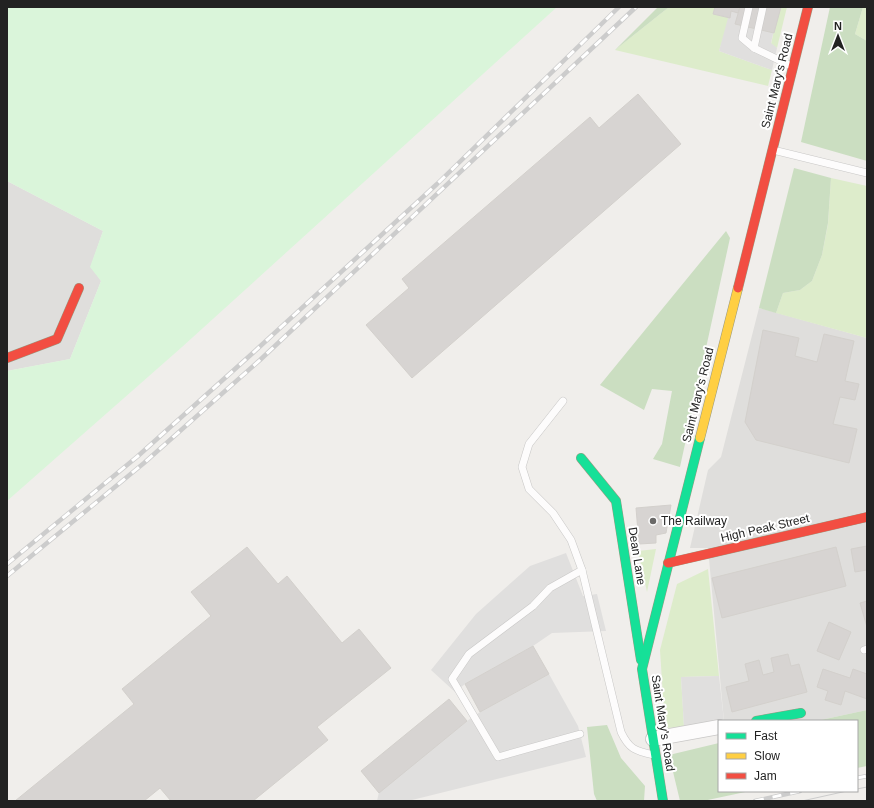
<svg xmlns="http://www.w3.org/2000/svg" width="874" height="808" viewBox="0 0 874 808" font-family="Arial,sans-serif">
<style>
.residential{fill:#dfdedc}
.grass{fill:#ddeccb}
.forest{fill:#cbdec1}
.park{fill:#daf5da}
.parking{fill:#e0dfde}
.building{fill:#d7d4d2;stroke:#d3d0cc}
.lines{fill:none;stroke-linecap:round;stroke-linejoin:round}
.lane-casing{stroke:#c9c8c7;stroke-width:8}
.street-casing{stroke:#c9c8c7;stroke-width:16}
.fast-casing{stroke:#999a82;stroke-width:10}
.slow-casing{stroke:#999a82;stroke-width:10}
.jam-casing{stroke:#999a82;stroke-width:10}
.lane{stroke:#fdfcfc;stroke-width:7}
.street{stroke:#fdfcfc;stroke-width:14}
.fast{stroke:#16e098;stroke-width:9}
.slow{stroke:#ffcf43;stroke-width:9}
.jam{stroke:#f24e42;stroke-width:9}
.tram{stroke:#ccc;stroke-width:1}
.rail-casing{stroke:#ccc;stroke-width:4.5}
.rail{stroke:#fff;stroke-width:3;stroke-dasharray:9;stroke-linecap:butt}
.poi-dot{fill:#6a6968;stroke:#fff;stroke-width:1.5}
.labels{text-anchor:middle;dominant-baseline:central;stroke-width:4;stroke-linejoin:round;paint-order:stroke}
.street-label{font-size:12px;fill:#222;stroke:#fff}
.poi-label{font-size:12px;fill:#222;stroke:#fff;text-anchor:start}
</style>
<rect width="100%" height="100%" fill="#f0eeeb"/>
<g class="residential">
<path d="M7,181L103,231L91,266L101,281L70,359L7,371Z"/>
<path d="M759,308L867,338V710L816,721H724L708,548H690L708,470L721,457Z"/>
</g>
<g class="grass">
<path d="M669,7H715L713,14L730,18L719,51L772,70L768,86L615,50Z"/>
<path d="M779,7H787L777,48L771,44Z"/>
<path d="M863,7H867V41L855,34Z"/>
<path d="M831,178L867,186V338L776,313L783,293L800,290L812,281L822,255L828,224Z"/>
<path d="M656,549L647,592L638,551Z"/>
<path d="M708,569L719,676L681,677L684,727L665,728L660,650L677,584Z"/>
</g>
<g class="forest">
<path d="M658,7H669L615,50Z"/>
<path d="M830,7H863L855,34L867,41V161L801,142Z"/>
<path d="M794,168L831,178L828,223L822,255L812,281L800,290L783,293L776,313L759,308Z"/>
<path d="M726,231L730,238L680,467L653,459L662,444L672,391L652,389L644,410L600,385Z"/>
<path d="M867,710V766L857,768V721H816Z"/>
<path d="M607,725L621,758L645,786L644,801H597L594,794L587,727Z"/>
<path d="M719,743V791H750L703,801H680L669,755Z"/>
</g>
<path class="park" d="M7,7H557L182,347L7,501V371L70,359L101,281L90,267L103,231L7,181Z"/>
<g class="parking">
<path d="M731,7H779L771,43L777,48L772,70L719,51Z"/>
<path d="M566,553L583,596L597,594L606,631L552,633L533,646L465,684L455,692L431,670L476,614L530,566Z"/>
<path d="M549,674L578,726L586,757L408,801H377L379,792L467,721L480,712Z"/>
<path d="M719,676L724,721L684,727L681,677Z"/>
</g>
<g class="building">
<path d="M715,7H740L738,13L731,11L730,18L713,14Z"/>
<path d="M740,7H781L774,33L735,24Z"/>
<path d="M638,94L681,144L412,378L366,325L409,288L402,279L590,117L599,128Z"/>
<path d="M763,330L799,338L795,356L817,362L824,334L854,341L845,381L859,384L855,400L840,397L833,424L857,429L849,463L756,440L745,422Z"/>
<path d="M671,505L666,533L656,535V543L639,544L636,508Z"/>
<path d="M867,546V570L855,572L851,549Z"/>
<path d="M247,547L278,584L287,576L342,643L359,629L391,668L317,727L328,740L253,801H171L160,788L144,801H15L134,704L122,689L211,616L191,592Z"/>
<path d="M836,547L846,586L722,618L712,578Z"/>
<path d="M867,601V627L860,603Z"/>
<path d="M829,622L851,632L839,660L817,651Z"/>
<path d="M533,646L549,674L480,712L465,684Z"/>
<path d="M788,654L791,666L799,664L807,692L732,712L726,687L749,681L745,664L759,660L763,675L774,672L771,658Z"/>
<path d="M823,669L850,678L853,669L867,674V699L845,691L841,705L825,700L828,691L817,687Z"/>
<path d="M449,699L467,721L379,793L361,771Z"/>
</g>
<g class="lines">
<g class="lane-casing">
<g id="lane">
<path d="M749,7L742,38L754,48"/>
<path d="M763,7L754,48L791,66"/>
<path d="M773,150L867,173"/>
<path d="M563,401L529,444L522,467L529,489L553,513L571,540L582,570"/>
<path d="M864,650L867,649"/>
<path d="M580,734L498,757L452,679L469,654L533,606L550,588L582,570L621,732C629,749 635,751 654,755"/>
</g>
</g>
<g class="street-casing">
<path id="street" d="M653,739L719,727"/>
</g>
<g class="fast-casing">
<g id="fast">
<path d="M581,458L616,501L641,660"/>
<path d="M756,721L801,713"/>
<path d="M663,801L642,669L700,438"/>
</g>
</g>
<g class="slow-casing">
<path id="slow" d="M700,438L738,288"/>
</g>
<g class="jam-casing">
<g id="jam">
<path d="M738,288L808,7"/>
<path d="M7,358L57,339L79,288"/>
<path d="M668,563L867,517"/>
</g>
</g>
<use href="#lane" class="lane"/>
<use href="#street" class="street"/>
<use href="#fast" class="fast"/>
<use href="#slow" class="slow"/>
<use href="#jam" class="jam"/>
<g class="tram">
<path d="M857,789L867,787"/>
<path d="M802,801L847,791"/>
</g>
<g class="rail-casing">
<g id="rail">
<path d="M7,564L138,456L255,351L437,184L619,7"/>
<path d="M7,576L144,463L260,360L636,7"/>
<path d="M857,778L867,776"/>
<path d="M755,801L800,791"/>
</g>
</g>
<use href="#rail" class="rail"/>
</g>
<circle class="poi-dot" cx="653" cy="521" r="4"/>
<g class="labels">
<g class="street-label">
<text transform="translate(777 81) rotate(-76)">Saint Mary's Road</text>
<text transform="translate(698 395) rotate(-76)">Saint Mary's Road</text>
<text transform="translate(765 528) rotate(-13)">High Peak Street</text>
<text transform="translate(637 556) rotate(81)">Dean Lane</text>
<text transform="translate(663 723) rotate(81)">Saint Mary's Road</text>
</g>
<g class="poi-label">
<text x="661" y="521">The Railway</text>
</g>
</g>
<rect width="874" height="808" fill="none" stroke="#222222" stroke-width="16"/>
<rect x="718" y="720" width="140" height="72" fill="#ffffff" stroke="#a7a7a7"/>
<rect x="726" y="733" width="20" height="6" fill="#16e098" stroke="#a7a7a7"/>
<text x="754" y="740" font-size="12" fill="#222222">Fast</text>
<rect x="726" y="753" width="20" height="6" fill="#ffcf43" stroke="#a7a7a7"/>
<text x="754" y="760" font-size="12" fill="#222222">Slow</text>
<rect x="726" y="773" width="20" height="6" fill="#f24e42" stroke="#a7a7a7"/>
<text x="754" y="780" font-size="12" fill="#222222">Jam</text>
<g transform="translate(838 36)" stroke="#ffffff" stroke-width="3" paint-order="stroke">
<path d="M0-3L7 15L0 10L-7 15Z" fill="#222222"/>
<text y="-6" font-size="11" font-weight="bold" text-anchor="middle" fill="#222222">N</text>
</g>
</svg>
